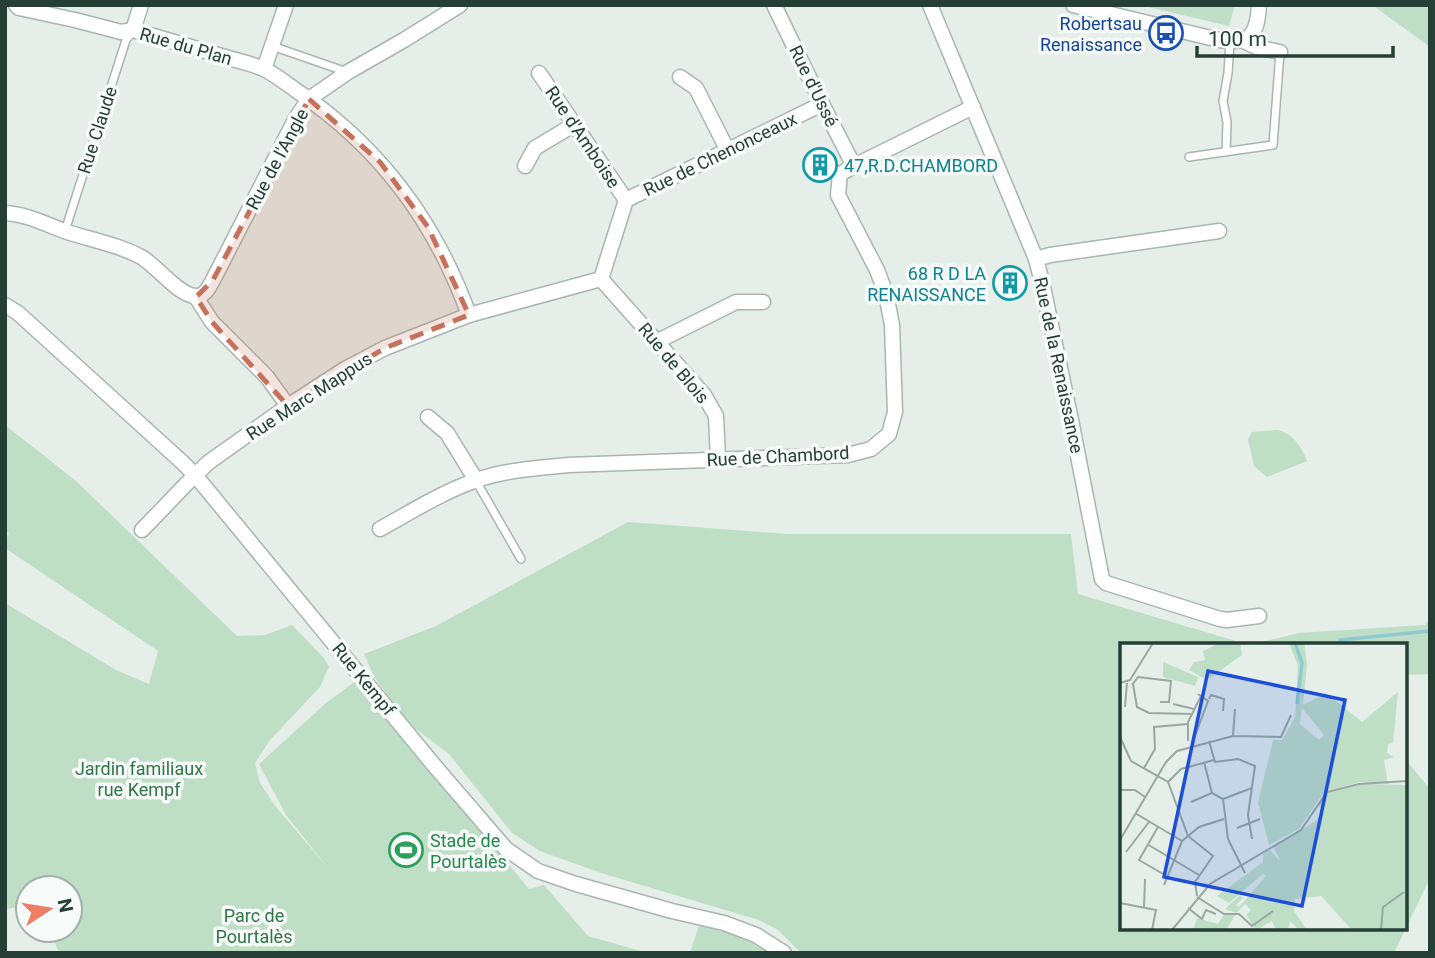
<svg xmlns="http://www.w3.org/2000/svg" width="1435" height="958" viewBox="0 0 1435 958" font-family="Roboto,sans-serif">
<style>
.green{fill:#bfdec6}
.lines{fill:none;stroke-linecap:round;stroke-linejoin:round}
.stream{stroke:#90cad0;stroke-width:3.5}
.lane-casing{stroke:#a8b6b0;stroke-width:10}
.street-casing{stroke:#a8b6b0;stroke-width:17}
.lane{stroke:#fff;stroke-width:7}
.street{stroke:#fff;stroke-width:14}
.marked{fill:#c5715b;fill-opacity:0.2;stroke:#c5715b;stroke-width:5;stroke-dasharray:14 9;stroke-linejoin:round}
.labels{text-anchor:middle;dominant-baseline:central;stroke-width:7;stroke-linejoin:round;paint-order:stroke}
.transit-label{font-size:18px;fill:#164399;stroke:#f6faf8;text-anchor:end}
.street-label{font-size:18px;fill:#253f37;stroke:#f6faf8}
.culture-label{font-size:18px;fill:#0d838f;stroke:#f6faf8;text-anchor:start}
.park-label{font-size:18px;fill:#307546;stroke:#f6faf8}
.leisure-label{font-size:18px;fill:#27864d;stroke:#f6faf8;text-anchor:start}
.inset-river{fill:none;stroke:#90cad0;stroke-width:3.5}
.inset-road{fill:none;stroke:#98a8a2;stroke-width:2}
.view{fill:#1d4ed8;fill-opacity:0.15;stroke:#1d4ed8;stroke-width:3.5}
.inset-edge{fill:none;stroke:#253f37;stroke-width:3.5}
</style>
<rect width="100%" height="100%" fill="#e5eee9"/>
<g class="green">
<path d="M1140,5H1235L1229,26Z"/>
<path d="M1376,5H1430V47L1375,7Z"/>
<path d="M5,425L76,481L237,636L265,635L292,625L324,658L329,667L320,687L270,740L255,763L260,783L275,806L328,868L286,815L259,764L326,703L357,680L529,889L544,885L588,936L648,953H59L50,930H70V888H28V906L5,909V603L116,670L149,684L158,651L5,548V542L9,533L5,530Z"/>
<path d="M1277,430C1293,433 1301,446 1307,461L1267,477L1254,466L1248,439L1252,432Z"/>
<path d="M628,522L787,534H1071L1078,594L1249,645L1299,633L1425,625L1430,618V674L1405,675V645H1122V928H1405V759L1430,789V878L1394,953H801L778,930L759,920L601,873L540,851L512,833L449,754L409,724L375,678L364,654L436,626Z"/>
<path d="M699,925L747,938L772,953H690Z"/>
</g>
<g class="lines">
<path class="stream" d="M1340,640L1430,631"/>
<g class="lane-casing">
<g id="lane">
<path d="M272,46L347,72"/>
<path d="M1226,152L1227,122L1223,101L1228,73L1230,41"/>
<path d="M1189,157L1273,145L1280,52"/>
<path d="M65,231L126,40L133,31"/>
<path d="M476,481L521,559"/>
</g>
</g>
<g class="street-casing">
<g id="street">
<path d="M16,5L19,8L75,20L121,32L133,30C164,39 195,48 225,57C238,61 254,64 266,70C277,76 287,84 297,91C380,147 435,221 469,315"/>
<path d="M774,5L822,104L854,166"/>
<path d="M930,5L1036,259L1042,282L1071,420L1102,579L1106,583L1220,619L1227,620L1259,616"/>
<path d="M1073,5L1219,40C1250,44 1257,37 1259,5"/>
<path d="M133,30L141,5"/>
<path d="M1244,41L1256,47L1280,52"/>
<path d="M264,69L286,5"/>
<path d="M539,73L626,200"/>
<path d="M680,77L696,88L728,151"/>
<path d="M525,166L535,148L575,124"/>
<path d="M5,213C27,214 47,225 67,232C92,240 120,245 143,258C157,267 179,295 195,296C205,297 209,287 213,280L296,118L309,99L348,72L404,40L460,5"/>
<path d="M1036,259L1050,255L1219,231"/>
<path d="M601,279L704,395L716,416L718,459"/>
<path d="M196,297L212,322L267,377L288,406"/>
<path d="M5,305L18,313L182,462L195,475L433,764L506,849L538,871L576,884L672,911L724,923L756,935L784,953"/>
<path d="M656,342L736,302H763"/>
<path d="M428,417L447,433L476,480"/>
<path d="M380,529C411,512 442,492 477,480C506,470 537,468 568,465L848,455L871,449L889,434L895,412L892,325L886,294L877,270L838,195L840,174L854,166L973,107"/>
<path d="M142,530L195,475L209,462L288,406L345,369L385,348L469,315L601,279L626,200L822,104"/>
</g>
</g>
<use href="#lane" class="lane"/>
<use href="#street" class="street"/>
</g>
<path class="marked" d="M309,99L380,162L428,227L469,315L385,348L288,406L212,322L196,297L213,280Z"/>
<defs>
<g id="bus-ring" transform="scale(1.75)"><circle r="9.5" fill="#f6faf8" stroke="#1a4fb4" stroke-width="1.5"/><path d="M-5-6H5V4H4V6H2V4H-2V6H-4V4H-5ZM-3.5-4V0h7V-4ZM-3.5 1.2v1.5H-2V1.2ZM2 1.2v1.5H3.5V1.2Z" fill="#1a4fb4"/></g>
<g id="building-ring" transform="scale(1.75)"><circle r="9.5" fill="#f6faf8" stroke="#0f9aa8" stroke-width="1.5"/><path d="M-4-6H4V6H1V3H-1V6H-4ZM-2.5-4.3h1.7v1.8h-1.7ZM.8-4.3h1.7v1.8H.8ZM-2.5-1h1.7V.8h-1.7ZM.8-1h1.7V.8H.8Z" fill="#0f9aa8"/></g>
<g id="stadium-ring" transform="scale(1.75)"><circle r="9.5" fill="#f6faf8" stroke="#2e9e5b" stroke-width="1.5"/><path d="M0-5a6.5 5 0 1 0 0 10a6.5 5 0 1 0 0-10ZM-3.5-1.8h7v3.6h-7Z" fill="#2e9e5b"/></g>
</defs>
<g fill-rule="evenodd">
<use href="#bus-ring" x="1166" y="33"/>
<use href="#building-ring" x="820" y="165"/>
<use href="#building-ring" x="1010" y="283"/>
<use href="#stadium-ring" x="406" y="850"/>
</g>
<g class="labels">
<g class="transit-label">
<text x="1142" y="23">Robertsau<tspan x="1142" dy="21">Renaissance</tspan></text>
</g>
<g class="street-label">
<text transform="translate(186 46) rotate(16)">Rue du Plan</text>
<text transform="translate(814 86) rotate(64)">Rue d'Ussé</text>
<text transform="translate(97 130) rotate(-72)">Rue Claude</text>
<text transform="translate(583 137) rotate(56)">Rue d'Amboise</text>
<text transform="translate(720 154) rotate(-26)">Rue de Chenonceaux</text>
<text transform="translate(277 159) rotate(-62)">Rue de l'Angle</text>
<text transform="translate(674 363) rotate(50)">Rue de Blois</text>
<text transform="translate(1059 365) rotate(78)">Rue de la Renaissance</text>
<text transform="translate(309 396) rotate(-33)">Rue Marc Mappus</text>
<text transform="translate(778 456) rotate(-3)">Rue de Chambord</text>
<text transform="translate(364 679) rotate(51)">Rue Kempf</text>
</g>
<g class="culture-label">
<text x="844" y="165">47,R.D.CHAMBORD</text>
<text x="986" y="273" text-anchor="end">68 R D LA<tspan x="986" dy="21">RENAISSANCE</tspan></text>
</g>
<g class="park-label">
<text x="139" y="768">Jardin familiaux<tspan x="139" dy="21">rue Kempf</tspan></text>
<text x="254" y="915">Parc de<tspan x="254" dy="21">Pourtalès</tspan></text>
</g>
<g class="leisure-label">
<text x="430" y="840">Stade de<tspan x="430" dy="21">Pourtalès</tspan></text>
</g>
</g>
<g transform="translate(1120 643)">
<rect width="287" height="287" fill="#e5eee9"/>
<path d="M100,0H120L122,12L87,37L69,27L74,19L85,17L83,8ZM169,0H184L187,21L183,62L206,50L242,79L278,49L273,100L268,101L267,110L274,114L264,117L268,141L240,139L205,148L179,186L149,202L138,160L153,97H162L175,74L178,23ZM182,65L204,92L199,97L180,81ZM43,19L78,34L75,43L43,34ZM241,141L287,142V287H232L201,253L175,256L174,268L187,287H179L170,278L168,287H156L152,278L136,287L126,272L131,267L125,261L116,270L105,266L120,252L123,255L116,262L119,264L146,233L143,231L109,260L97,253L143,219V211L150,207L161,219L153,203L196,178L203,165L198,162L206,150ZM104,271L115,272L106,287H73L77,275L98,281Z" fill="#bfdec6" fill-rule="evenodd"/>
<path class="inset-river" d="M175,0L182,20L177,61"/>
<path class="inset-road" d="M0,40L10,37L33,0M13,41L17,64L29,70L72,71M12,42L18,34L51,38L49,59H40M89,56L91,52L104,56L103,68M53,61L74,66M5,64L7,40M113,93L115,66M0,94L11,118L48,139L68,193L93,213L75,239L77,253M68,98V79L81,53M89,98L95,119L118,116L135,123L128,172L132,196M72,101L88,58L78,51M84,119L92,150L103,156L108,196L125,230M24,125L35,106L34,84L68,81M48,139L61,126L94,117M0,147H15L25,154M103,156L132,145M71,159L92,150M15,170L62,198M38,184L19,217L45,232M117,185L140,176M0,197L46,119L57,108L113,93L161,94L171,72M27,201L79,232M6,209L29,179M44,242L62,198L79,184L104,176M77,254L104,271H119L132,283L153,268M0,260L36,267L32,287M24,265L25,236M68,265L82,276L86,267L96,271M52,287L90,241L181,187L207,149L239,141L287,138M261,287L263,264L284,249"/>
<path class="view" d="M88,28L225,57L182,263L44,234Z"/>
<rect width="287" height="287" class="inset-edge"/>
</g>
<rect width="1435" height="958" fill="none" stroke="#253f37" stroke-width="14"/>
<g transform="translate(49 909) rotate(78)"><circle r="33" fill="#f6faf8" stroke="#a2afab" stroke-width="2"/>
<path d="M0-5L12 26L0 18L-12 26Z" fill="#ed7d64"/>
<text y="-10" font-size="19" font-weight="bold" text-anchor="middle" fill="#253f37">N</text>
</g>
<path d="M1197 46v10h196v-10" fill="none" stroke="#253f37" stroke-width="3.5"/>
<text x="1208" y="46" font-size="21" fill="#253f37" stroke="#f6faf8" stroke-width="5" paint-order="stroke">100 m</text>
</svg>
